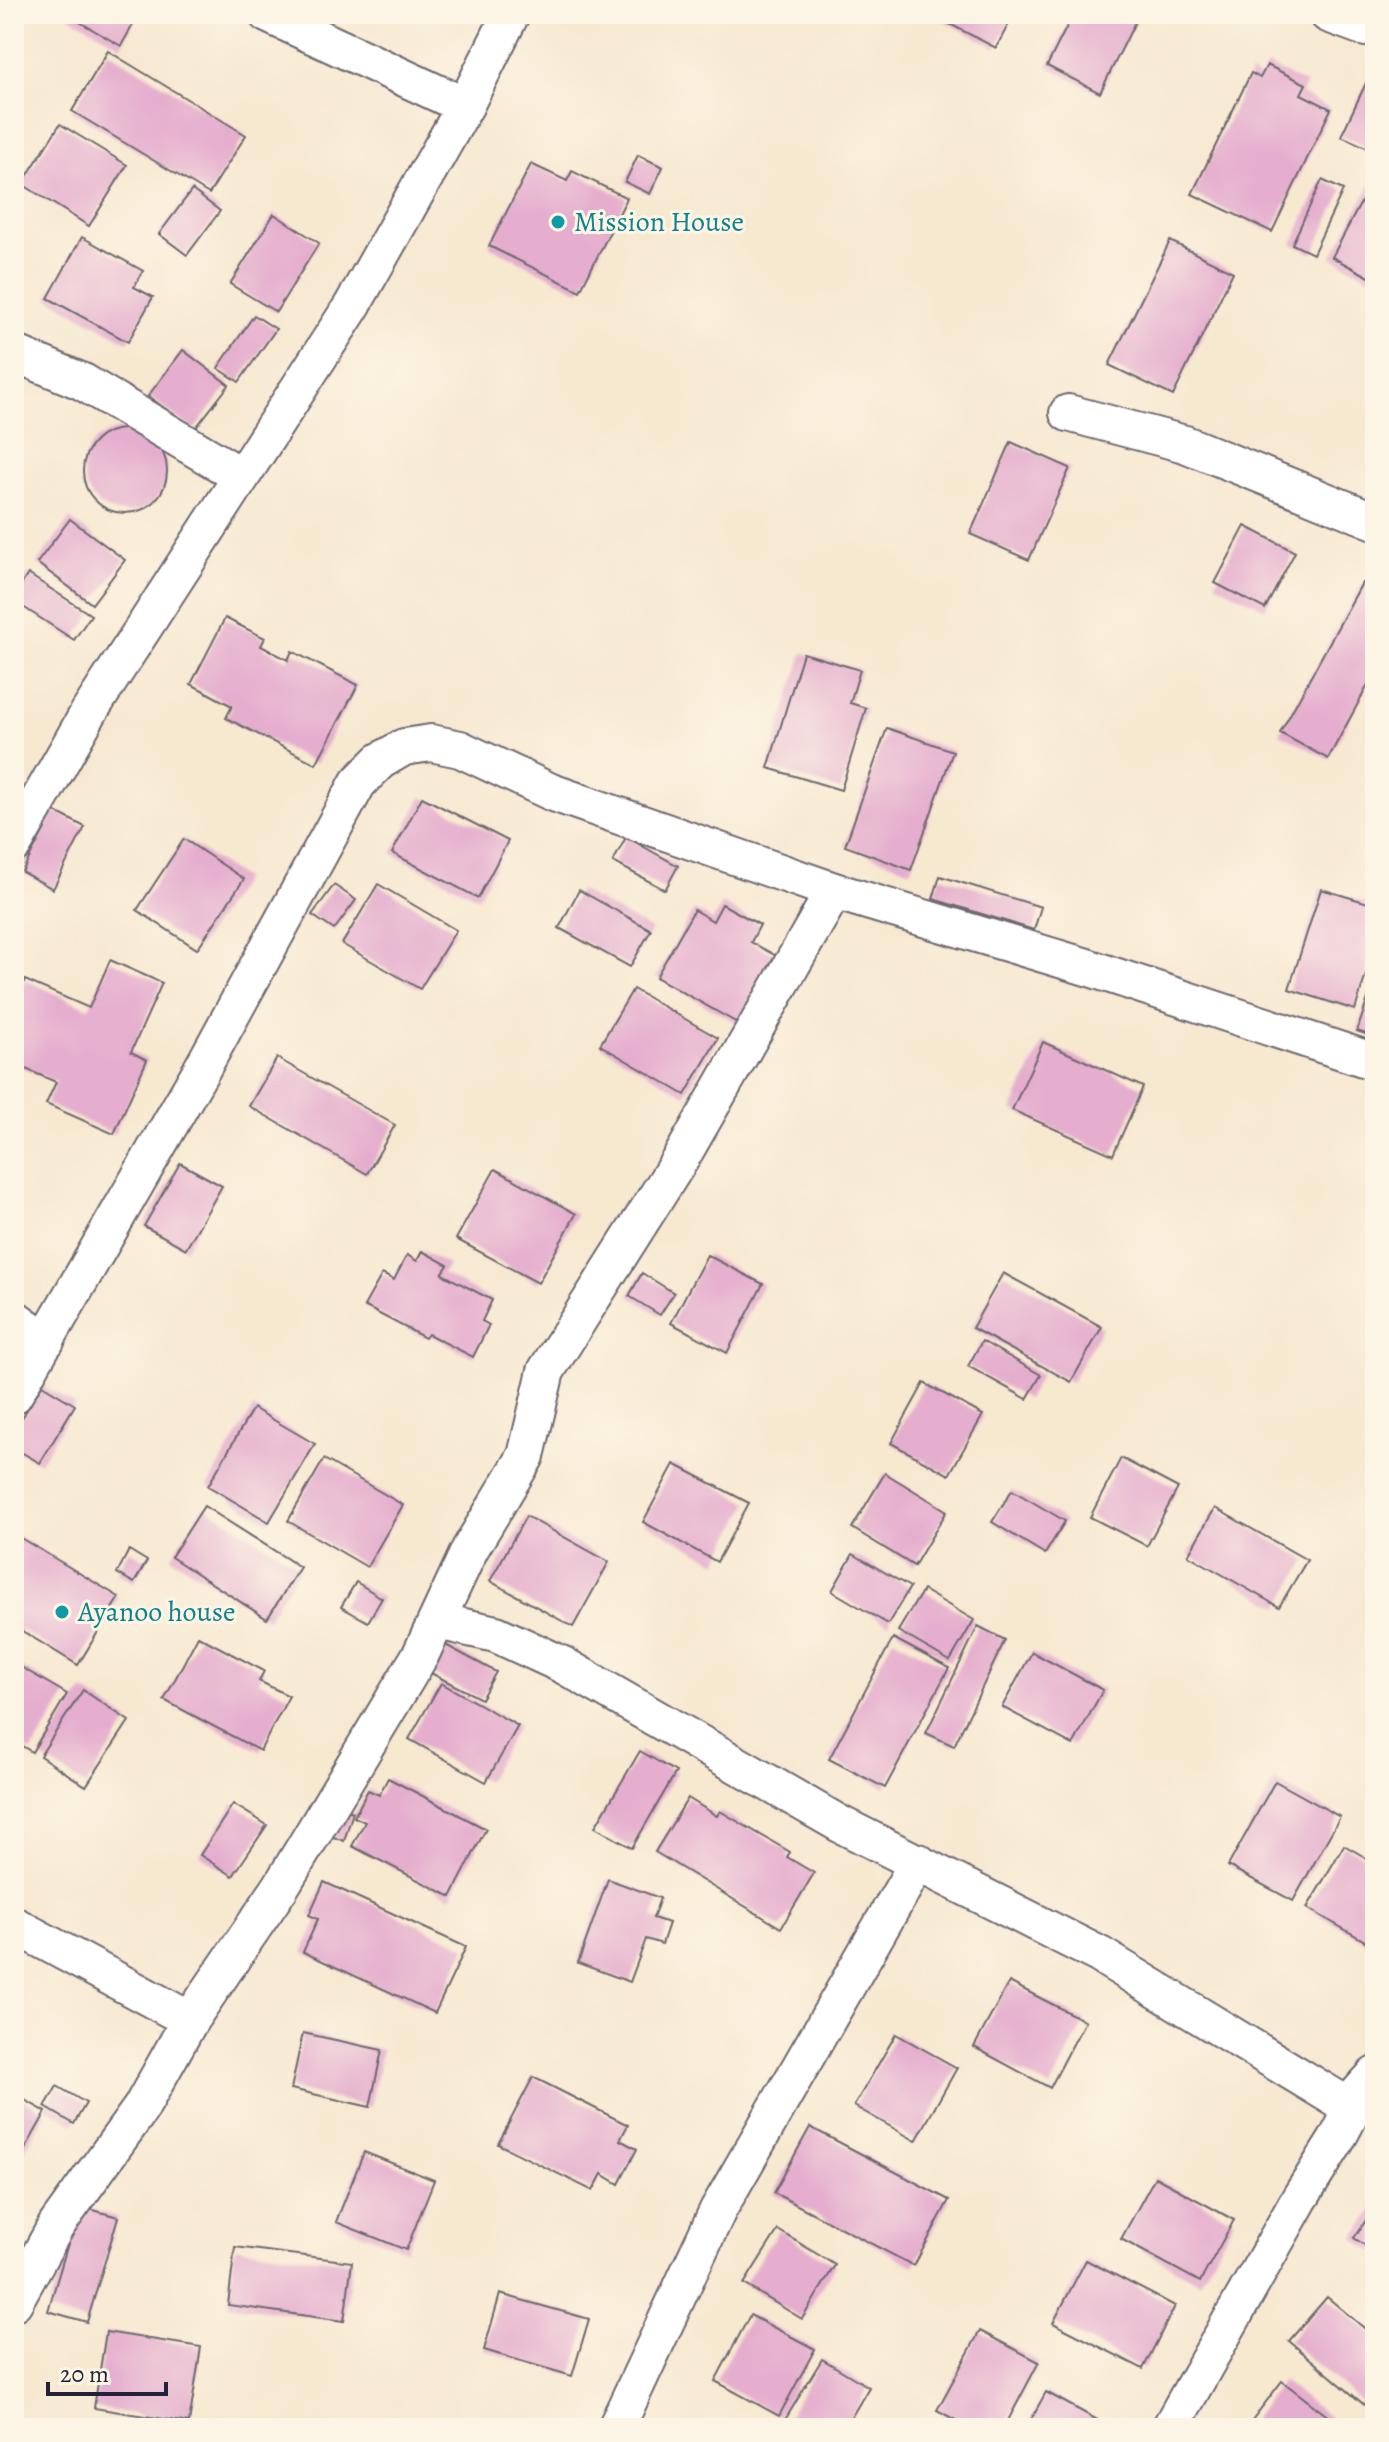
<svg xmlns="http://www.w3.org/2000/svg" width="1389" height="2442" viewBox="0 0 1389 2442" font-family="Alegreya,serif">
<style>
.building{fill:#e5aece}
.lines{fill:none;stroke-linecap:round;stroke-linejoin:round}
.minor-casing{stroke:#6d676f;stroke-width:40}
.minor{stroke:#fff;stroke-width:36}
.culture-dot{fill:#0f9aa8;stroke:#fcf5e5;stroke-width:3}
.labels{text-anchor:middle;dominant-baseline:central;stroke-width:6;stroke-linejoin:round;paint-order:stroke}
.culture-label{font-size:28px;fill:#0d838f;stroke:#fcf5e5;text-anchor:start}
</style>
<rect width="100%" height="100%" fill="#fcf5e5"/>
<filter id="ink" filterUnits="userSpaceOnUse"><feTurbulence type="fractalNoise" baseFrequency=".0125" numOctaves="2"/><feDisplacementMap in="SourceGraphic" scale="16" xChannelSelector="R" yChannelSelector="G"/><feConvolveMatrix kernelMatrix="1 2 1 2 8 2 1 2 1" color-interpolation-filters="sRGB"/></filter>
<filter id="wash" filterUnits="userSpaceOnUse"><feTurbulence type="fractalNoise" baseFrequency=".006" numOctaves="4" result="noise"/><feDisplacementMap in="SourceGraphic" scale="32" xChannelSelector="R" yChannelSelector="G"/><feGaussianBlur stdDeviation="1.8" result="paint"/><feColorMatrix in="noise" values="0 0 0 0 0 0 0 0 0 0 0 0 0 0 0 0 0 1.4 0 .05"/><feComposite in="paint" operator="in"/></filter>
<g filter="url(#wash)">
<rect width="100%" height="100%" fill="#f7e8d0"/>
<g id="blocks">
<g class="building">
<path d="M66,14H139L121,46Z"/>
<path d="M943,14H1014L996,48L940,19Z"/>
<path d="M1073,14H1139L1100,93L1047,66Z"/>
<path d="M108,51L246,135L209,194L72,111Z"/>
<path d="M1375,64V139L1370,149L1341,136Z"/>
<path d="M1267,65L1306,84L1301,94L1331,109L1272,232L1192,194L1251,73L1260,78Z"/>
<path d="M60,124L127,165L89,226L22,184Z"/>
<path d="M638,155L663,167L650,194L625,182Z"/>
<path d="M531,164L567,181L572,171L627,198L580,291L489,246Z"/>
<path d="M1375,176V280L1332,257Z"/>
<path d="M1322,180L1343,190L1313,254L1292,244Z"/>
<path d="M192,190L220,211L187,255L159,234Z"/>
<path d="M274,214L319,243L276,312L230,284Z"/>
<path d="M82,237L143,271L134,287L153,297L128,342L48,298Z"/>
<path d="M1170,241L1233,272L1173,396L1109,365Z"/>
<path d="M254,315L276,329L239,382L218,368Z"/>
<path d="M183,350L229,385L194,430L148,396Z"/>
<circle cx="125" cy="471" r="42"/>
<path d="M1011,442L1070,468L1029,560L970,534Z"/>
<path d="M70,519L125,560L92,604L37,563Z"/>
<path d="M1245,526L1295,552L1265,609L1215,583Z"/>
<path d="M28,574L91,615L74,640L14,601V596Z"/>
<path d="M1362,583L1375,591V672L1328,759L1280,733Z"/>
<path d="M225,618L265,638L261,646L288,660L292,651L358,685L316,764L226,718L232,706L191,684Z"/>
<path d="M803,653L860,670L850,703L866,708L841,790L768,768Z"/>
<path d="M887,728L953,751L911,870L845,846Z"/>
<path d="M422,797L508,841L478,898L392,853Z"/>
<path d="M54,811L85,827L53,889L22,872Z"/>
<path d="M626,837L678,866L665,890L613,862Z"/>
<path d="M184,839L244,879L197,949L137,910Z"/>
<path d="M940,876L1041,907L1034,930L933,899Z"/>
<path d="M378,884L456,930L420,989L342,944Z"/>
<path d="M334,885L356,900L334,930L312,915Z"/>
<path d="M1321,889L1375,905V945L1355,1010L1289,989Z"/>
<path d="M579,890L651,930L630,967L559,928Z"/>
<path d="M722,904L760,925L751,942L778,957L739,1024L656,977L694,910L713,921Z"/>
<path d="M110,960L162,983L131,1052L147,1060L114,1134L46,1104L56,1082L14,1064V992L19,994L25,980L89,1008Z"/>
<path d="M1375,978V1037L1357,1031Z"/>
<path d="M633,989L718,1038L685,1095L600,1045Z"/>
<path d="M1043,1042L1143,1087L1113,1155L1012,1110Z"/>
<path d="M277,1058L395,1125L367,1174L249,1106Z"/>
<path d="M180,1163L222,1186L186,1249L144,1226Z"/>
<path d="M495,1169L576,1214L538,1283L456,1239Z"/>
<path d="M422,1251L448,1265L442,1274L492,1300L482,1321L489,1325L473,1357L428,1334L425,1338L364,1306L382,1274L394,1280L407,1255L417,1261Z"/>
<path d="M707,1255L763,1284L727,1353L671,1323Z"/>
<path d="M642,1273L674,1293L660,1315L629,1296Z"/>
<path d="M1003,1273L1102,1327L1071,1382L972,1328Z"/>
<path d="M982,1341L1041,1375L1027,1399L968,1366Z"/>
<path d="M924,1383L983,1415L949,1475L891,1443Z"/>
<path d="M42,1385L75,1405L40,1463L14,1448V1431Z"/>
<path d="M253,1408L315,1444L269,1522L208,1486Z"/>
<path d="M1121,1458L1178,1488L1147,1546L1090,1517Z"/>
<path d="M324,1459L403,1505L367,1567L288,1521Z"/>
<path d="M674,1464L749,1503L717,1562L643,1522Z"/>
<path d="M885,1473L947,1511L914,1566L852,1528Z"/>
<path d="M1012,1490L1065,1521L1045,1554L992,1522Z"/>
<path d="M204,1506L300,1567L267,1619L171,1557Z"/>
<path d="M1215,1508L1307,1560L1279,1607L1188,1555Z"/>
<path d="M526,1516L609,1562L573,1627L490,1581Z"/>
<path d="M14,1534L119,1597L78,1665L14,1626Z"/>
<path d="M129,1550L147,1561L134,1583L117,1573Z"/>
<path d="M853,1554L910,1587L888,1624L832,1591Z"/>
<path d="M356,1582L382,1598L368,1622L341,1607Z"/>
<path d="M923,1590L974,1620L950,1661L898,1631Z"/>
<path d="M978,1626L1005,1640L954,1746L926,1733Z"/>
<path d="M198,1636L264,1671L259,1681L289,1696L260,1751L164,1700Z"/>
<path d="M893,1638L949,1668L885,1788L829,1759Z"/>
<path d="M440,1642L496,1672L481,1699L425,1670Z"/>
<path d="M1032,1652L1103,1690L1073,1745L1002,1707Z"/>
<path d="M14,1663L67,1694L32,1752L14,1741Z"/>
<path d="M441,1683L518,1726L486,1782L409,1739Z"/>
<path d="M83,1690L129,1721L86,1786L40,1756Z"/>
<path d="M640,1751L676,1772L632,1848L595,1827Z"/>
<path d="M388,1778L486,1829L451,1897L352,1846L365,1822L354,1817L368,1790L379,1795Z"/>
<path d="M1275,1781L1340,1817L1293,1901L1228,1866Z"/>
<path d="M688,1798L717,1816L720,1811L790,1852L787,1857L814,1873L781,1928L655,1852Z"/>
<path d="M233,1804L267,1825L233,1876L200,1855Z"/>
<path d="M331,1805L353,1812L344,1841L322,1833Z"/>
<path d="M1344,1845L1375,1863V1939L1372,1945L1307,1908Z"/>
<path d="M608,1879L660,1898L653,1918L669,1923L662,1944L646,1939L630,1982L578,1963Z"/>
<path d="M324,1882L466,1947L435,2013L303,1952L318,1919L309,1915Z"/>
<path d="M1009,1982L1085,2021L1050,2088L974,2047Z"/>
<path d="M303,2033L382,2050L370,2107L291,2089Z"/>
<path d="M896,2034L957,2068L916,2141L854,2106Z"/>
<path d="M533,2077L628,2125L620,2140L637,2149L619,2184L602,2174L593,2191L498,2144Z"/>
<path d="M57,2086L86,2103L74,2124L45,2107Z"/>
<path d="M14,2094L46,2112L14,2169Z"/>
<path d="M810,2127L949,2200L914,2266L774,2193Z"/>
<path d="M364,2152L434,2180L406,2250L336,2222Z"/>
<path d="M1155,2177L1234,2220L1200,2282L1121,2239Z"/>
<path d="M79,2206L118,2217L87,2322L48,2311Z"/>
<path d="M1375,2207V2252L1354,2238Z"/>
<path d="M778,2230L835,2265L802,2319L744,2284Z"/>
<path d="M235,2247L352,2262L344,2321L228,2305Z"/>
<path d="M1086,2260L1175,2306L1143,2369L1053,2323Z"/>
<path d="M500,2294L589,2319L572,2376L484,2350Z"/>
<path d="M1327,2297L1375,2337V2400L1368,2408L1289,2341Z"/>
<path d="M750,2315L815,2349L779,2416L715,2381Z"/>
<path d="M980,2331L1039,2362L1004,2428H970L937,2410Z"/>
<path d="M106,2332L201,2347L189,2423L94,2408Z"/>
<path d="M822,2359L869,2387L845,2428H780Z"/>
<path d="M1282,2381L1343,2428H1255L1249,2424Z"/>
<path d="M1046,2392L1112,2428H1026Z"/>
</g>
</g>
</g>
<g filter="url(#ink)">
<use href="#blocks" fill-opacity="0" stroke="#6d676f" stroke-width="2"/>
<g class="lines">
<g class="minor-casing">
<g id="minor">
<path d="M267,14L465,106"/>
<path d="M1328,14L1366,28L1375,26"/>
<path d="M14,353L83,382L241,476"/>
<path d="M1068,413L1185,444L1375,521"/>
<path d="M14,844L89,712L352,306L465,106L511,14"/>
<path d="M14,1318L46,1341"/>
<path d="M14,1395L203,1067L358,783L380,761L404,747L431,743L460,749L551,792L834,891L1090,968L1375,1062"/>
<path d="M437,1621L496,1634L563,1665L840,1824L1100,1955L1353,2109"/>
<path d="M14,1925L190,2020"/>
<path d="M14,2302L56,2226L141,2108L190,2020L280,1888L421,1654L470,1549L526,1456L546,1371L681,1158L834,891"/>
<path d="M616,2428L718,2210L918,1862"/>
<path d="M1170,2428L1300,2198L1336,2141L1353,2109L1357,2095L1375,2075"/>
</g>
</g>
<use href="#minor" class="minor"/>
</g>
</g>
<g class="culture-dot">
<circle cx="558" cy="222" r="8"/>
<circle cx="62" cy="1612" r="8"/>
</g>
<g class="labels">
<g class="culture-label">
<text x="574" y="222">Mission House</text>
<text x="78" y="1612">Ayanoo house</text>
</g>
</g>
<rect width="1389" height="2442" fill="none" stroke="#fcf5e5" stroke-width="48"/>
<path d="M48 2382v12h118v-12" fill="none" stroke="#22223b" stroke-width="4"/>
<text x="60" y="2382" font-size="24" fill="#22223b" stroke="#fcf5e5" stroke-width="6" paint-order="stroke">20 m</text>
</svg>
